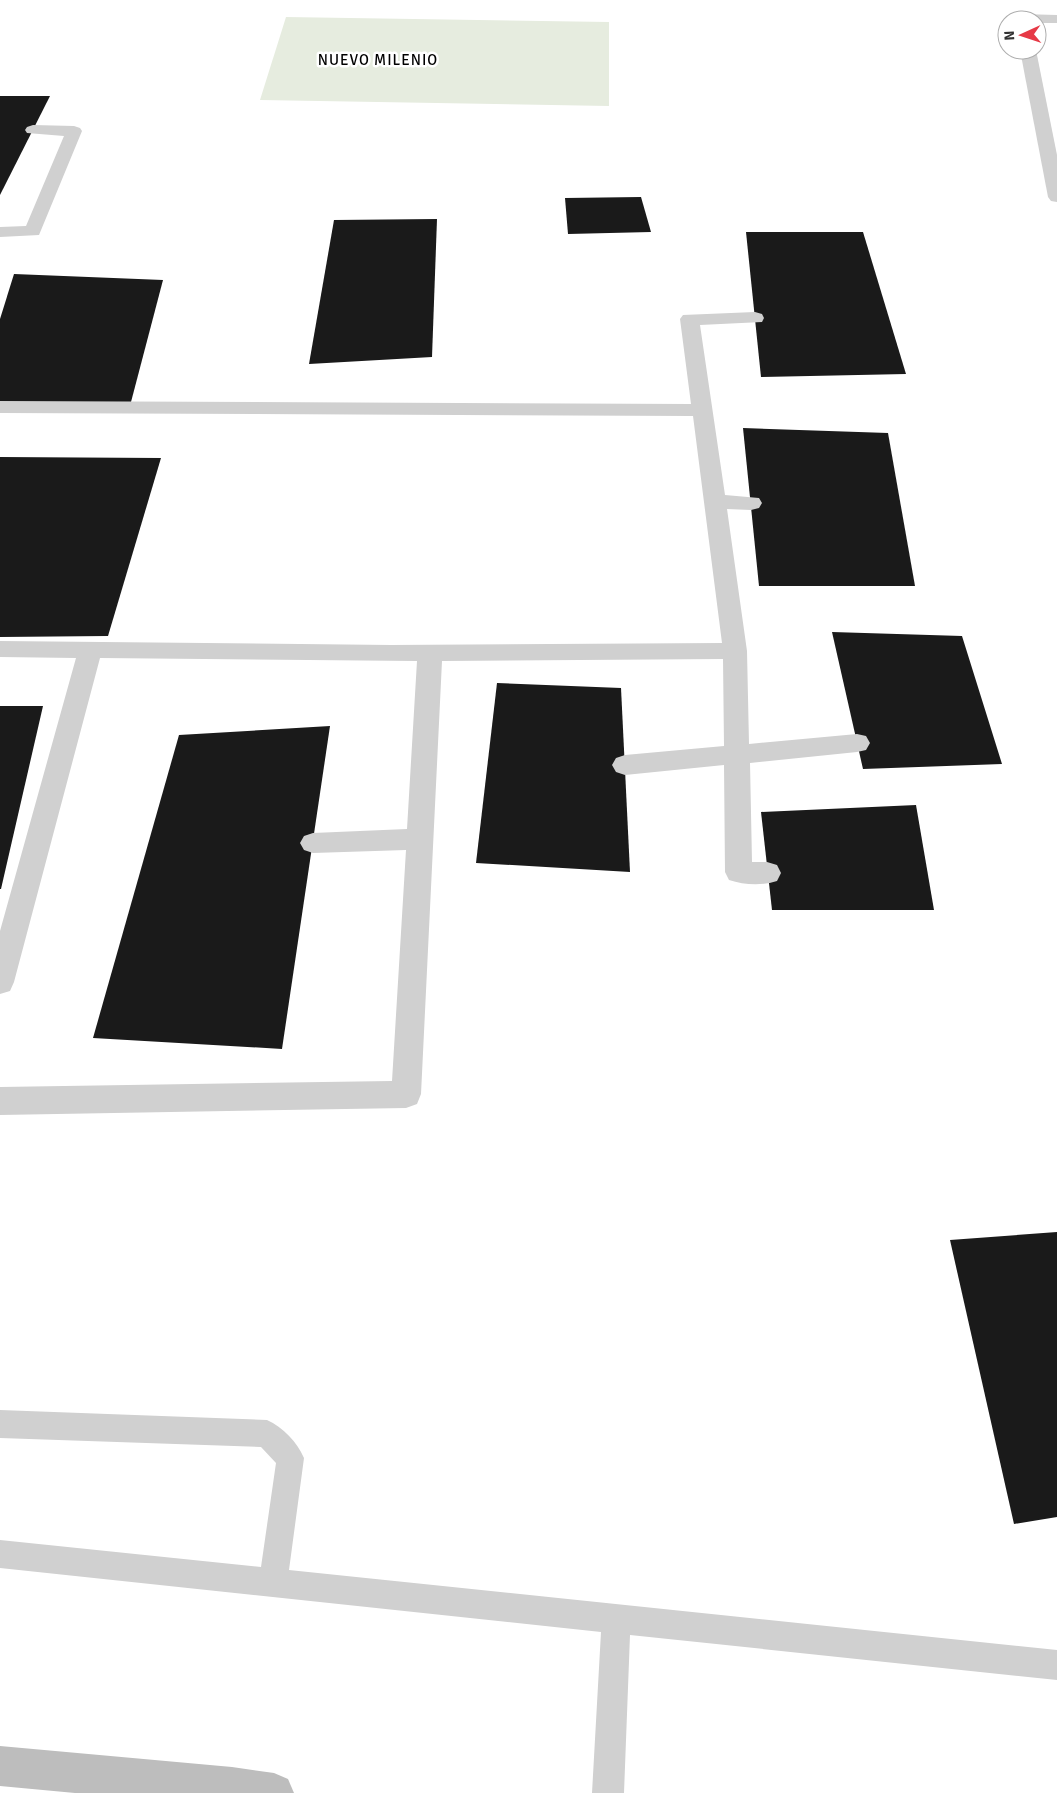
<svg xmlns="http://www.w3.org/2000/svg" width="1057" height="1793" viewBox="0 0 1057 1793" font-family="Signika,sans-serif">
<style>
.green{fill:#e6ecdf}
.building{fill:#1a1a1a}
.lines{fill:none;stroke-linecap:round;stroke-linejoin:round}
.lane{fill:#d0d0d0;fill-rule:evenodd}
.street{fill:#d0d0d0;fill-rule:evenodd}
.secondary{fill:#bdbdbd;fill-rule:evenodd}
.labels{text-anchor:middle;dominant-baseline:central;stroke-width:5;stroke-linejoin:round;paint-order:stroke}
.far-quarter-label{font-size:15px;letter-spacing:1px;fill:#000;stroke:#fff}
</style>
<rect width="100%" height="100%" fill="#fff"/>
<path class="green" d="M286,17L609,22V106L260,100Z"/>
<g class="building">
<path d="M0,96H50L0,195Z"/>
<path d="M641,197L651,232L568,234L565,198Z"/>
<path d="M437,219L432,357L309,364L334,220Z"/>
<path d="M746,232H863L906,374L761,377Z"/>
<path d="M14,274L163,280L131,402L0,403V319Z"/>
<path d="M743,428L888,433L915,586H759Z"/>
<path d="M0,457L161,458L108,636L0,637Z"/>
<path d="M832,632L962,636L1002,764L863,769Z"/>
<path d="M497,683L621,688L630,872L476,863Z"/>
<path d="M0,706H43L1,889H0Z"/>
<path d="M330,726L282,1049L93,1038L179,735Z"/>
<path d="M916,805L934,910H772L761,812Z"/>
<path d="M1057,1232V1517L1014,1524L950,1240Z"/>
</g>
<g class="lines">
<path class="lane" d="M0,1410L267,1420C283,1427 297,1442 304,1458L289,1570L1057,1650V1680L630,1635L624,1793H592L601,1632L0,1568V1540L261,1567L276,1463L261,1447L0,1438Z"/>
<g class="street">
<path d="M1021,14L1057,15V23H1037V20H1015L1014,18L1016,15Z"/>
<path d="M1020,50H1036L1057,155V202L1051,201L1048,197Z"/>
<path d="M33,125L74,126L80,128L82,131L39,235L0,237V227L26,226L64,136L27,133L25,130L27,127Z"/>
<path d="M755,312L762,314L764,318L762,322L700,325L725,495L759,498L762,503L759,508L751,510L727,509L747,651L749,744L857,734L866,736L870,743L866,750L857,752L750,763L752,862H767L777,865L781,873L777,881C762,886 744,885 729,880L725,872L724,765L625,775L616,772L612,765L616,758L625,755L724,746L723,659L442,661L421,1094L417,1104L406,1108L0,1115V1087L392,1081L406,850L313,853L304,850L300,843L304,836L313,833L407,829L417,661L100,658L14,982L10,991L0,994V931L76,658L0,657V641L391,645L722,643L693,416L0,413V401L691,404L680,319L683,315Z"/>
</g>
<path class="secondary" d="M0,1746L232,1767L274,1773L288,1779L294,1793H75L0,1786Z"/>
</g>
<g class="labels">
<g class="far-quarter-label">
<text x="378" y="60">NUEVO MILENIO</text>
</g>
</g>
<g transform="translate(1022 35) rotate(267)"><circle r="24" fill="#ffffff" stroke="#adadad"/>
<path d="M0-4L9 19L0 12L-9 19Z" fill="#e63946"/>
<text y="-8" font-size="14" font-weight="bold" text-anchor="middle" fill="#333333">N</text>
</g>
</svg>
